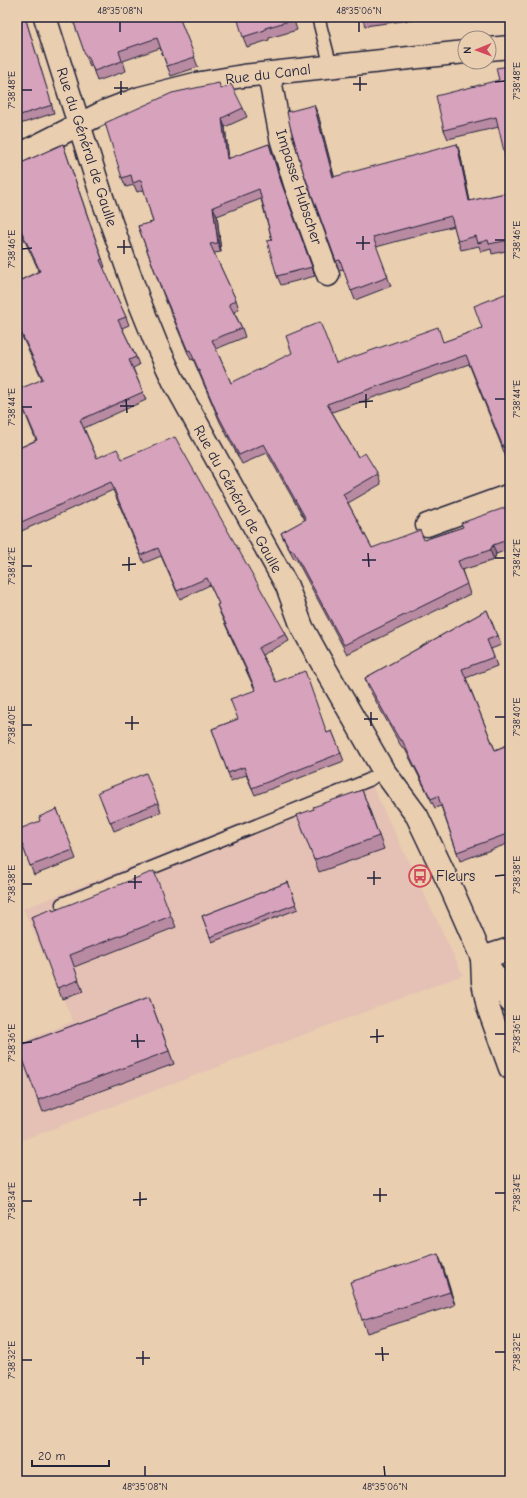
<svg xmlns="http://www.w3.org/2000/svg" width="527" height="1498" viewBox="0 0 527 1498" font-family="'Comic Neue',sans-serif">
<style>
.built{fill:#e4c1b4}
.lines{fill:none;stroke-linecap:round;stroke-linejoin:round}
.lane-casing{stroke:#22223b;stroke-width:15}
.street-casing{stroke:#22223b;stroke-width:25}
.secondary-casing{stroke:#22223b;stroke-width:25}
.lane{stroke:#e9ceb0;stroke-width:12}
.street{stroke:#e9ceb0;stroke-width:22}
.secondary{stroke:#e9ceb0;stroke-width:22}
.wall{fill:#b98ba2;stroke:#22223b}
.shaded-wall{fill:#967184;stroke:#22223b}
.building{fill:#d7a2bc;stroke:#22223b}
.ticks{fill:none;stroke:#22223b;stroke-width:1.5}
.labels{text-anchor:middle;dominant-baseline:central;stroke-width:3;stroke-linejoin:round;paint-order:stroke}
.street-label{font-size:15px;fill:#22223b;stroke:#e9ceb0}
.poi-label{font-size:15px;fill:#22223b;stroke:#e9ceb0;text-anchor:start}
.neatline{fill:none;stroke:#22223b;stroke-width:1.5}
.ticks-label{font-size:10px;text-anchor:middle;fill:#22223b}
</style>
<rect width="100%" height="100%" fill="#e9ceb0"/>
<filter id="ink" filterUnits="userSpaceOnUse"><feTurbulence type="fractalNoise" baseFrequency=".025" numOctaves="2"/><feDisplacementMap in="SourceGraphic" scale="8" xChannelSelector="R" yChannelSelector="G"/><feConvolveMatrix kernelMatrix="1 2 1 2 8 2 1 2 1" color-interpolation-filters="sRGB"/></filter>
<g filter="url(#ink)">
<path class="built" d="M366,773L463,975L17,1142V1044L73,1021L23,909Z"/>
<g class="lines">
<g class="lane-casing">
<g id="lane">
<path d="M318,17L331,67"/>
<path d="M62,904L369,780L383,770"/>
</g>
</g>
<g class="street-casing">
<g id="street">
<path d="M489,49L510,47"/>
<path d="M269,74L281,138L295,184L328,275"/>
<path d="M17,156L106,111L140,98L195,84L243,76L465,52"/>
<path d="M427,525L510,495"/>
<path d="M482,958L510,949"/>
</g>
</g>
<g class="secondary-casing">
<g id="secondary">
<path d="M45,17L103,200L139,301L156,343L174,382L287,586L302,627L318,656L383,770L417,816L453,892L482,958L501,984L510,1001"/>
<path d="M482,958L483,982L488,1007L510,1068"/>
</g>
</g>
<use href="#lane" class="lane"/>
<use href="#street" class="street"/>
<use href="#secondary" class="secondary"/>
</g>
<g class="wall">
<path d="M17,17H25L54,113L17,125Z"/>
<path d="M72,17H179L198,67L171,76L160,48L123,61L126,71L97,81L92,66L90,67Z"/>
<path d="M293,17L297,30L269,38V40L247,47L243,37Z"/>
<path d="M334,17H342L335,19Z"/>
<path d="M362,17H424V18L365,26Z"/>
<path d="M499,80V127L448,139L444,130Z"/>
<path d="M221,89L243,108L247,117L225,127L229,159L269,144L283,188L315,276L281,285L277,276L272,240L261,199L217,216L221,252L214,253L236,300L239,309L234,312L242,328L245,337L216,349L231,383L336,363L444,342L482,328L510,292V455L506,457L469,364L332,412L358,457L378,474L381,484L348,503L372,548L424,540L463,527L510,506V549L496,554L494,560L462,570L470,594L347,654L296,559L295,560L285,542L281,533L305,520L267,453L242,464L220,422L193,359L191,360L187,351L165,299L138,226L153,222L144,190L137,192L134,185L126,187L122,178Z"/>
<path d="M318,114L334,177L460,153L470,201L510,192V250L492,254L491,249L481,252L479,246L461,250L458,241L454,226L376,247L391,286L355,300L343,269L339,270L303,171Z"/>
<path d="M63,144L105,267L103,268L126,317L129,325L122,328L136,357L139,365L133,368L146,400L84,428L97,458L122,459L286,634L289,641L262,655L276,682L327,733L332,731L344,761L255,795L246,775L231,781L212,729L238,719L255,690L220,613L217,605L219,604L210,585L180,599L161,556L144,563L113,490L17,533V449L36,440L17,393L42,379L17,326V282L39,271L17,224V165Z"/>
<path d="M487,610L501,645L491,649L497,666L466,678L495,750L510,744V843L460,861L441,806L435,808L405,749H403L398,741L368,687L365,678Z"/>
<path d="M362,790L384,849L319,872L302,828Z"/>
<path d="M102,802L158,803L161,812L114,831Z"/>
<path d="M57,809L76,859L34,875L20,839L40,821Z"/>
<path d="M288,882L298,909L212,942L202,916Z"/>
<path d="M53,911L171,916L176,927L74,967L83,992L62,999L31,917Z"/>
<path d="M149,997L174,1064L43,1112L18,1046Z"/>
<path d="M438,1254L455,1305L367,1333L362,1320Z"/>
</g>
<g class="shaded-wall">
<path d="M314,105L318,114L337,187L333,177Z"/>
<path d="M222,118L225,127L230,169L227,159Z"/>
<path d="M457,144L460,153L472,211L469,201Z"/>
<path d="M213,207L217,216L221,252L218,243Z"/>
<path d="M493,545L496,554L494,560L490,550Z"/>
<path d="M438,1254L443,1266L455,1305L450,1292Z"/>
</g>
<g class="building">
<path d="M17,17H25L52,105L17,116Z"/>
<path d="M72,17H179L195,57L167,66L157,38L119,51L122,61L94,71L88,56L86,57Z"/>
<path d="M237,17H292L293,20L265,28V30L243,37Z"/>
<path d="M510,66V177L496,117L444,130L436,96L499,80L496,68Z"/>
<path d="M219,83L221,89L231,84L243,108L222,118L227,159L269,144L280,179L312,267L277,276L267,241L272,240L259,189L213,207L218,243L210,244L236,300L229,304L242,328L212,340L231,383L292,353L286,336L320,322L336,363L438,327L443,342L482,328L474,306L510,292V372H509L510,375V445L503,447L466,355L327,404L358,457L365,453L378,474L343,494L372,548L420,530L424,540L463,527L461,523L510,506V539L493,545L490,550L458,561L467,584L344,645L293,550L291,551L281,533L306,519L264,444L239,455L217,413L190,350L188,351L162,290L138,226L153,222L141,180L133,183L131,175L122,178L105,123L172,93Z"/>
<path d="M314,105L333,177L457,144L469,201L510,192V240L489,244L488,240L478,243L476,236L458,241L451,216L373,237L388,277L351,291L340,260L336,261L303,171L290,126L287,112Z"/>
<path d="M63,144L102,259L100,260L126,317L118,320L136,357L129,360L143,392L80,420L97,458L117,449L122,459L175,437L286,634L258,648L276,682L305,671L327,733L332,731L341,753L252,788L244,767L228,773L212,729L238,719L230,699L256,690L217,605L219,604L207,578L177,591L158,548L141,555L111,482L17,524V449L37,440L17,393V390L43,379L17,324V282L40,271L17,222V165Z"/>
<path d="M487,610L497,636L487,640L494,657L462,669L495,750L510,744V833L457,852L438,796L431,799L402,740H400L395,732L365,678Z"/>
<path d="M146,773L158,803L110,822L98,792Z"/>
<path d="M362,790L379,836L314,860L297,815L314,809L313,807Z"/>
<path d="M57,809L73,850L30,866L17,830L40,821L39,817Z"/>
<path d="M154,871L171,916L70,955L79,980L57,988L31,917L52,909L53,911Z"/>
<path d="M288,882L296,904L210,937L202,916Z"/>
<path d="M149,997L169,1051L38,1100L18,1046Z"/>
<path d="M438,1254L450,1292L362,1320L350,1282Z"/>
</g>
</g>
<path class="ticks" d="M120,22V32M359,22V32M360,77V91M121,81V95M495,82L505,81M353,84H367M114,88H128M22,90H32M363,236V250M124,240V254M495,240H505M356,243H370M117,247H131M22,249L32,248M366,394V408M126,399L127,413M495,399H505M359,402L373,401M120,406H134M22,407H32M368,553L369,567M129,557V571M495,558H505M362,560H376M122,565L136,564M22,566H32M371,712V726M132,716V730M495,717H505M364,719H378M125,723H139M22,725H32M374,871V885M135,875V889M495,876L505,875M367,878H381M128,882H142M22,884H32M377,1029V1043M137,1034L138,1048M495,1034H505M370,1037L384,1036M131,1041H145M22,1043L32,1042M380,1188V1202M140,1192V1206M495,1193H505M373,1195H387M133,1200L147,1199M22,1201H32M382,1347L383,1361M143,1351V1365M495,1352H505M375,1354H389M136,1358H150M22,1360H32M145,1466V1476M384,1466L385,1476"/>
<defs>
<g id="bus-ring" transform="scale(1.15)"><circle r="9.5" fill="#e9ceb0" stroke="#d1495b" stroke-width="1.5"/><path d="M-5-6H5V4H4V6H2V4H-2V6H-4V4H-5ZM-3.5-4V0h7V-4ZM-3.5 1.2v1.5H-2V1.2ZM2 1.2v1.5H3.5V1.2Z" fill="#d1495b"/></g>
</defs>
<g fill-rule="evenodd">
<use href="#bus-ring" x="420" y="876"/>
</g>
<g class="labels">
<g class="street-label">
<text transform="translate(268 74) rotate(-7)">Rue du Canal</text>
<text transform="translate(87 147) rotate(72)">Rue du Général de Gaulle</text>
<text transform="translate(299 187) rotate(72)">Impasse Hubscher</text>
<text transform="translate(238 499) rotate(61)">Rue du Général de Gaulle</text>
</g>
<g class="poi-label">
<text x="436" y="876">Fleurs</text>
</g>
</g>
<rect width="527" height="1498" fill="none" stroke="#e9ceb0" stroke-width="44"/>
<g transform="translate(477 50) rotate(269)"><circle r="19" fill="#e9ceb0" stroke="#998981"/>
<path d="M0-3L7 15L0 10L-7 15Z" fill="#d1495b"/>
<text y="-6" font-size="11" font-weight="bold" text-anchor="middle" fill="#22223b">N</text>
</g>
<path d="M32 1460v6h77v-6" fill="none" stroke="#22223b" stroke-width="2"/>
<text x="38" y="1460" font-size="12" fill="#22223b" stroke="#e9ceb0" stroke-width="3" paint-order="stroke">20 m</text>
<rect x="22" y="22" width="483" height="1454" class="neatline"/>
<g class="ticks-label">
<text x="120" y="14">48°35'08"N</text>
<text x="359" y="14">48°35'06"N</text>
<text transform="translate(516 81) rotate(-90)" y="4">7°38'48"E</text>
<text transform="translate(11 90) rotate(-90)" y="4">7°38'48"E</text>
<text transform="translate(516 240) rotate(-90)" y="4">7°38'46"E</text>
<text transform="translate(11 249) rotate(-90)" y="4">7°38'46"E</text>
<text transform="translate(516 399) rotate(-90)" y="4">7°38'44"E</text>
<text transform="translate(11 407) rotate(-90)" y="4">7°38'44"E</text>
<text transform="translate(516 558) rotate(-90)" y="4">7°38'42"E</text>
<text transform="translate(11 566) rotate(-90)" y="4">7°38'42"E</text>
<text transform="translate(516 717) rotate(-90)" y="4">7°38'40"E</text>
<text transform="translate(11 725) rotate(-90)" y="4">7°38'40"E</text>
<text transform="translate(516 875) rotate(-90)" y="4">7°38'38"E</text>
<text transform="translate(11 884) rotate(-90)" y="4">7°38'38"E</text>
<text transform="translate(516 1034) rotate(-90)" y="4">7°38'36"E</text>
<text transform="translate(11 1043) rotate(-90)" y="4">7°38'36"E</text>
<text transform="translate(516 1193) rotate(-90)" y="4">7°38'34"E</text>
<text transform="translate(11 1201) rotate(-90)" y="4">7°38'34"E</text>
<text transform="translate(516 1352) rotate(-90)" y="4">7°38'32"E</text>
<text transform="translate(11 1360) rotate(-90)" y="4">7°38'32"E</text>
<text x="145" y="1490">48°35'08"N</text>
<text x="385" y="1490">48°35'06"N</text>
</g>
</svg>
